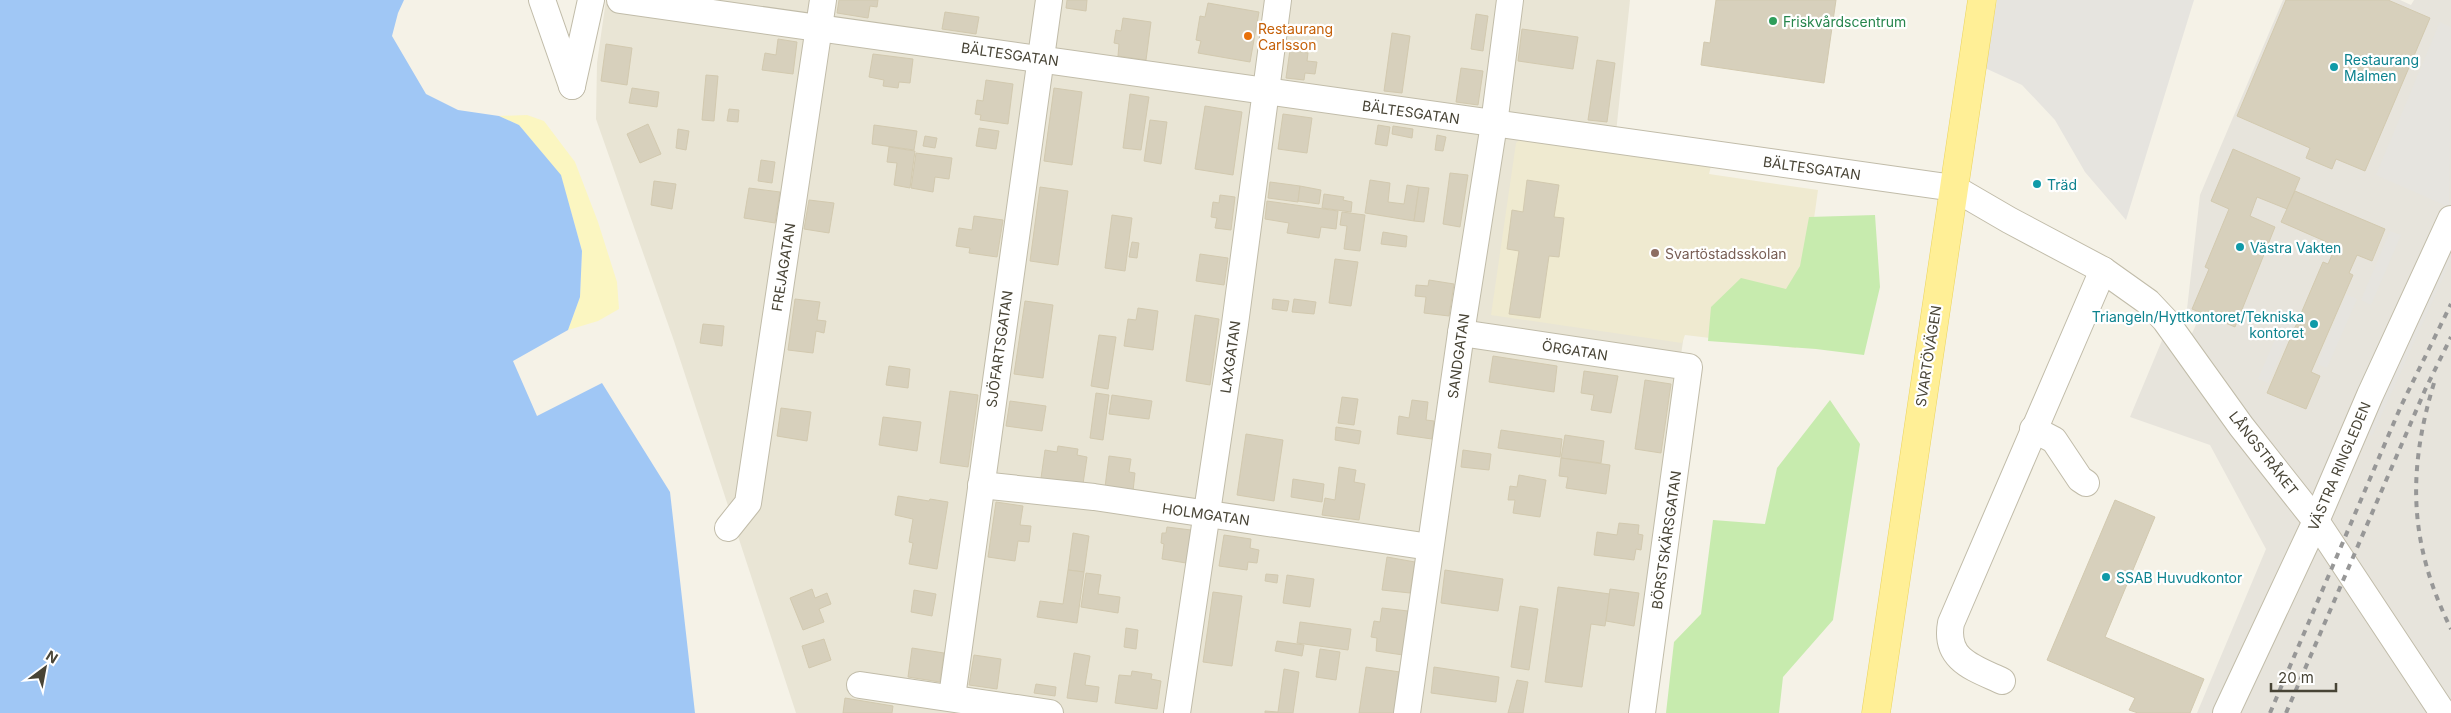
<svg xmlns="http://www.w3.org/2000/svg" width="2451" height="713" viewBox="0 0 2451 713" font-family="Inter,sans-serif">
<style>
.residential{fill:#e9e5d5}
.industrial{fill:#e7e4dc}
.education{fill:#efead0}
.green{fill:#c7ebae}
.sand{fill:#fbf6c1}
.parking{fill:#e6e4df}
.water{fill:#a0c7f5}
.building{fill:#d7d0bc;stroke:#d2c9af}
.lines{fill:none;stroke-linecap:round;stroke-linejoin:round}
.minor-casing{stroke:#c1bca9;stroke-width:28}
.major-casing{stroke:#ebd45f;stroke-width:29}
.minor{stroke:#fff;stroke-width:26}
.major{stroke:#ffef96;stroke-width:28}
.rail{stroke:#979797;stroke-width:4;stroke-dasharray:6 6;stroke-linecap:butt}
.leisure-dot{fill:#2e9e5b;stroke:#fff;stroke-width:2}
.food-dot{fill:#e8710a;stroke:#fff;stroke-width:2}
.culture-dot{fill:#0f9aa8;stroke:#fff;stroke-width:2}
.education-dot{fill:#8d6e63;stroke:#fff;stroke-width:2}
.labels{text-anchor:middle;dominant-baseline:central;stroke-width:4.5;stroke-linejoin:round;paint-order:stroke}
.leisure-label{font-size:14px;fill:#27864d;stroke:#fff;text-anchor:start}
.food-label{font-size:14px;fill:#c56008;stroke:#fff;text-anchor:start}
.street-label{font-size:14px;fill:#484436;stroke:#fff}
.culture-label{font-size:14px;fill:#0d838f;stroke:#fff;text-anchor:start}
.education-label{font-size:14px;fill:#785e54;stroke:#fff;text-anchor:start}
</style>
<rect width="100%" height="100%" fill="#f5f2e7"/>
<path class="residential" d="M606,0H1630L1613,161L1707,176L1629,713H796L674,341L596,119L597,63Z"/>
<path class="industrial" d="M2283,0H2400L2411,5L2414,0H2451V713H2197L2266,549L2210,445L2130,417L2163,338L2183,353L2200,316L2187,309L2200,195Z"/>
<path class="education" d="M1522,137L1712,162L1709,174L1818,190L1796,348L1685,335L1682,343L1491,315L1516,143Z"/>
<g class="green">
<path d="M1875,215L1880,287L1864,355L1816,349L1708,341L1711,307L1741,278L1786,289L1800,266L1809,217Z"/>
<path d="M1830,400L1860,444L1833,620L1783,677L1779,713H1666L1674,642L1701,614L1713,520L1765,524L1777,468Z"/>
</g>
<path class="sand" d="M527,115L544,121L575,162L598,222L617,282L619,309L598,321L568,330L580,297L582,251L561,176L519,125L499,116Z"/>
<g class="parking">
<path d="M1997,0H2194L2126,220L2085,172L2055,120L2022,85L1985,68Z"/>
<path d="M2440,22L2451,27L2449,207L2376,175Z"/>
<path d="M2390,231L2401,235L2371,305L2361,300Z"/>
<path d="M2445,248L2451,251V260L2372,436L2362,432Z"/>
<path d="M2346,294L2357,299L2327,368L2317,364Z"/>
<path d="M2288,309L2298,314L2268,383L2258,379Z"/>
</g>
<path class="water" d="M0,0H404L398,13L392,36L426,94L458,110L499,116L519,125L561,175L582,251L580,297L568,330L513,361L537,416L602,383L670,492L695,713H0Z"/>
<g class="building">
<path d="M839,0H878L877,7L870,6L868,18L837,13Z"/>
<path d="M1067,0H1087L1086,11L1066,8Z"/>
<path d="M1716,0H1836L1824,83L1701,65L1704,42L1710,43Z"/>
<path d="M2286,0H2388L2430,18L2365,171L2336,159L2332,169L2306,158L2310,148L2237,116Z"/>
<path d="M1208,3L1259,12L1250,62L1198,53L1201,41L1196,40L1200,16L1205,17Z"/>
<path d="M945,12L979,17L976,34L942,29Z"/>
<path d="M1476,14L1488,16L1483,51L1471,49Z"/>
<path d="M1123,18L1151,22L1146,60L1118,56L1119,44L1114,43L1116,30L1121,31Z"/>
<path d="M1522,29L1578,37L1573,69L1518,61Z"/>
<path d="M1392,33L1410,36L1402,93L1384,91Z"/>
<path d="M778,39L797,42L793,74L762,70L765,53L776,55Z"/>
<path d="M606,44L632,48L627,85L601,81Z"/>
<path d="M1290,50L1308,53L1307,61L1317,62L1315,74L1305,73L1304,80L1286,78Z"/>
<path d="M873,54L913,59L910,83L899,82L898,88L883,86L884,80L869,77Z"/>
<path d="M1597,60L1615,63L1607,122L1588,120Z"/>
<path d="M1461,68L1483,71L1478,105L1456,102Z"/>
<path d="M706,75L718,76L714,121L702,120Z"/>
<path d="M986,80L1013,84L1008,124L980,120L981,115L975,114L977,100L983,101Z"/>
<path d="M632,88L659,92L657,107L629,103Z"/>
<path d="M1054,88L1082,92L1072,165L1044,161Z"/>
<path d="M1130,94L1149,97L1141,150L1123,148Z"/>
<path d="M1205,106L1242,112L1233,175L1195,169Z"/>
<path d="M729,109L739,110L738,122L727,121Z"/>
<path d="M1283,114L1312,118L1307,153L1278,149Z"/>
<path d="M1150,120L1167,122L1161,164L1144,161Z"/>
<path d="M648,124L661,154L640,163L627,134Z"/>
<path d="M874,125L917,131L914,150L872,144Z"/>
<path d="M1378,125L1390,127L1387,146L1375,144Z"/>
<path d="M1393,126L1413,129L1412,138L1392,134Z"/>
<path d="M979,128L999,131L996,149L976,146Z"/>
<path d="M678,129L689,131L686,150L676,148Z"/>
<path d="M1437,135L1446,137L1443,151L1435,150Z"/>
<path d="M925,136L937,138L935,148L923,146Z"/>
<path d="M889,147L915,151L910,188L894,185L897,163L887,162Z"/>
<path d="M2233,149L2300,178L2287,209L2257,197L2250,216L2275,227L2235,327L2192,309L2209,269L2205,267L2229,209L2211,201Z"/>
<path d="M916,153L952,158L949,179L935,177L933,192L911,188Z"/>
<path d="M761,160L775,162L772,183L758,181Z"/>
<path d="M1450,173L1468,175L1460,227L1443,224Z"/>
<path d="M1370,180L1390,183L1388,202L1404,204L1407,185L1419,187L1414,221L1365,213Z"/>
<path d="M1527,180L1559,185L1554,217L1564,218L1559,257L1549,256L1540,318L1509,314L1519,251L1507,249L1512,210L1523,212Z"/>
<path d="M654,181L676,184L672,209L651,205Z"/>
<path d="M1270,182L1300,186L1298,202L1268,198Z"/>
<path d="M1300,186L1321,190L1319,204L1298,201Z"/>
<path d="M1040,187L1068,191L1058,265L1030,261Z"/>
<path d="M1419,187L1429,188L1424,222L1414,221Z"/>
<path d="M749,188L780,192L775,223L744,218Z"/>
<path d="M2295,191L2385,229L2372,261L2357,255L2349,273L2353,275L2311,372L2320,376L2306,409L2267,393L2323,262L2328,264L2336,246L2281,222Z"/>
<path d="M1324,194L1344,197L1343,200L1352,202L1351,212L1322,208Z"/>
<path d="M1220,195L1235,197L1231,230L1215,228L1217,218L1211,217L1213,202L1219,203Z"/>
<path d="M809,200L834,203L829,233L804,229Z"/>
<path d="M1267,201L1338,211L1336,229L1321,227L1319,238L1287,233L1289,223L1265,219Z"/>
<path d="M1342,212L1365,215L1360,251L1344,249L1347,226L1340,225Z"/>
<path d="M1112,215L1132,218L1125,271L1105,268Z"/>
<path d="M974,216L1003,220L997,257L969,253L970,248L956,246L959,228L972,230Z"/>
<path d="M1383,232L1407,236L1406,247L1381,244Z"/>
<path d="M1132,242L1139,243L1137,258L1129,257Z"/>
<path d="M1200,254L1228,258L1224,285L1196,281Z"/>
<path d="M1335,259L1358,262L1351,306L1329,303Z"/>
<path d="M1429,280L1454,284L1449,316L1424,313L1426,297L1415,296L1416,285L1428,286Z"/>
<path d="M795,299L820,302L817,320L826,321L824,333L816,331L813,353L788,350Z"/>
<path d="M1273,299L1289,301L1287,311L1272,309Z"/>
<path d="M1294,299L1316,302L1314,314L1292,312Z"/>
<path d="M1025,301L1053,305L1043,378L1014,374Z"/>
<path d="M1138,308L1158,311L1153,350L1124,346L1128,319L1136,320Z"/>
<path d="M1195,315L1219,319L1210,385L1186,381Z"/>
<path d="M703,324L724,326L722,346L700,343Z"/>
<path d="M1099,335L1116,337L1108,389L1091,386Z"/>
<path d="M1493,356L1557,366L1554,392L1489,382Z"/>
<path d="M889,366L910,369L908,388L886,385Z"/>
<path d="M1584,371L1618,376L1611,413L1591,410L1594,395L1581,393Z"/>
<path d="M1645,380L1671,384L1661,453L1635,449Z"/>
<path d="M950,391L978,395L968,467L940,463Z"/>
<path d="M1096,393L1109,395L1103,440L1090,438Z"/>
<path d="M1112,395L1152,401L1149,419L1109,414Z"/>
<path d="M1342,397L1358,399L1354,425L1338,423Z"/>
<path d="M1412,400L1428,402L1426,420L1434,421L1432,439L1397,434L1399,416L1409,418Z"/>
<path d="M1010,401L1046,406L1042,431L1006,426Z"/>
<path d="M781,408L811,412L807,441L777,436Z"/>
<path d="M883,417L921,422L917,451L879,445Z"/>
<path d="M1336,427L1361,431L1359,444L1335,440Z"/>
<path d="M1501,430L1562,439L1560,457L1498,448Z"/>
<path d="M1246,434L1283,440L1274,501L1237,495Z"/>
<path d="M1565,435L1604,441L1601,463L1561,458Z"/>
<path d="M1058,446L1078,449L1077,455L1087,457L1083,484L1041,478L1045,450L1057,452Z"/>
<path d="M1463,450L1491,454L1489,470L1461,467Z"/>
<path d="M1109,456L1131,459L1129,472L1135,473L1133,491L1105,487Z"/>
<path d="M1561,458L1610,465L1606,494L1566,488L1568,477L1559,476Z"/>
<path d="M1339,467L1356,470L1354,482L1365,484L1359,520L1322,515L1325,498L1335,500Z"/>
<path d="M1519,475L1546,480L1540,517L1513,513L1515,500H1508L1510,486L1517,487Z"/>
<path d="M1293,479L1324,484L1322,502L1291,497Z"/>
<path d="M898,496L929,501L930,499L948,502L937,569L909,564L913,543L909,542L913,519L895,515Z"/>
<path d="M2115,500L2155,517L2105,637L2204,679L2190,713H2138L2129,710L2135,698L2047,660Z"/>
<path d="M996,502L1023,506L1020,525L1031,526L1029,542L1018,541L1015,561L988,557Z"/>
<path d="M1619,523L1639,525L1638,534L1643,535L1641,550L1636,549L1634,560L1594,555L1597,532L1617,535Z"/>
<path d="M1167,527L1191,530L1186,563L1162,559L1164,544L1161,543L1162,533H1166Z"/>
<path d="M1073,533L1089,536L1084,572L1068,570Z"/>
<path d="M1224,535L1251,539L1250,548L1259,550L1257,563L1248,562L1247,570L1219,566Z"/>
<path d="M1387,557L1415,562L1410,593L1382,590Z"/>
<path d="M1068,570L1084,572L1077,623L1037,617L1040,601L1063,604Z"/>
<path d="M1445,570L1503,579L1498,611L1441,603Z"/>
<path d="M1086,573L1101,575L1098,594L1120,597L1118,613L1081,607Z"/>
<path d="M1266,574L1278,575L1277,583L1265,581Z"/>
<path d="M1287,575L1314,579L1310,607L1283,603Z"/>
<path d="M1558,587L1610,594L1605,626L1591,624L1582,687L1545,682Z"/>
<path d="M812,589L815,598L827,593L831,604L819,609L824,622L803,630L790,598Z"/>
<path d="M1610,589L1639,593L1634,626L1606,621Z"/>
<path d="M914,590L936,594L932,616L911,612Z"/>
<path d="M1213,592L1242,596L1232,666L1203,662Z"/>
<path d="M1520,606L1538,609L1529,670L1511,667Z"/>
<path d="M1382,608L1408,611L1403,655L1376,651L1377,638L1371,637L1374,621L1380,622Z"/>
<path d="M1300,622L1351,629L1348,650L1297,643Z"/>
<path d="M1126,628L1138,630L1136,649L1124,647Z"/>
<path d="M824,639L831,660L809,668L802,646Z"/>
<path d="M1277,641L1304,645L1302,656L1275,651Z"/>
<path d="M912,648L944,653L940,682L908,677Z"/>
<path d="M1320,649L1340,652L1336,680L1316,677Z"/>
<path d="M1074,653L1090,656L1085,685L1099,687L1097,702L1067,698Z"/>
<path d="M974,655L1001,659L997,689L969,685Z"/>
<path d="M1366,667L1400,672L1394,713H1359Z"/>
<path d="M1434,667L1499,677L1496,702L1431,693Z"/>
<path d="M1284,669L1299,672L1293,713H1265V711L1278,712Z"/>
<path d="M1132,671L1152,674L1151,679L1161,681L1157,709L1115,703L1119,675L1131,676Z"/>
<path d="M1517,680L1528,682L1523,713H1508Z"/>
<path d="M1036,684L1056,687L1055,696L1034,693Z"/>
<path d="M845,698L893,706L892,713H843Z"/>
</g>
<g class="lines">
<g class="minor-casing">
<g id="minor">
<path d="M542,0L572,86"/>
<path d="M620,0L1954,188L2009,220L2103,270L2148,302L2165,320L2241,426L2316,521L2443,713"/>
<path d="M572,86L591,0"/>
<path d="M1461,333L1689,367L1642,713"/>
<path d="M2033,429L2054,440L2080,479L2086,483"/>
<path d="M981,485L1094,497L1430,547"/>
<path d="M728,528L748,503L823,0"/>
<path d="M2002,681C1974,668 1944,660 1951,623L2103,270"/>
<path d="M860,685L1050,713"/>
<path d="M952,697L1049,0"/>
<path d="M1177,713L1235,324L1278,0"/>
<path d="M1407,713L1461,333L1494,124L1510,0"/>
<path d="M2226,713L2316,521L2370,395L2451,219"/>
</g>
</g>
<g class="major-casing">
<path id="major" d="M1876,713L1982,0"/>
</g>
<use href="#minor" class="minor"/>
<use href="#major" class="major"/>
<g class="rail">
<path d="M2434,383C2407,472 2409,544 2451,629"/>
<path d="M2270,713L2401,406L2451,304"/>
<path d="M2286,713L2425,390L2451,337"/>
</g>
</g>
<circle class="leisure-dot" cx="1773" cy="21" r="5"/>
<circle class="food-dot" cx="1248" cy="36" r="5"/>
<g class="culture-dot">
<circle cx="2334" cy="67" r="5"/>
<circle cx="2037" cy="184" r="5"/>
<circle cx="2240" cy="247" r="5"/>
<circle cx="2314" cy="324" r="5"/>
<circle cx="2106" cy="577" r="5"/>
</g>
<circle class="education-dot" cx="1655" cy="253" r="5"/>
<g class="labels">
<g class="leisure-label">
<text x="1783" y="21">Friskvårdscentrum</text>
</g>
<g class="food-label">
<text x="1258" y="28">Restaurang<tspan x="1258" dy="16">Carlsson</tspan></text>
</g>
<g class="street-label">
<text transform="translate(1010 54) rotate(8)">BÄLTESGATAN</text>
<text transform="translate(1411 112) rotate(8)">BÄLTESGATAN</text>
<text transform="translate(1812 168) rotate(8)">BÄLTESGATAN</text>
<text transform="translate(783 267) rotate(-81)">FREJAGATAN</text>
<text transform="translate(999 349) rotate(-82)">SJÖFARTSGATAN</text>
<text transform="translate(1575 350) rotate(9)">ÖRGATAN</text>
<text transform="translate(1458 356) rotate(-82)">SANDGATAN</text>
<text transform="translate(1928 356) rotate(-81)">SVARTÖVÄGEN</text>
<text transform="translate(1230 357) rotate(-82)">LAXGATAN</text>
<text transform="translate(2264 453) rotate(52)">LÅNGSTRÅKET</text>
<text transform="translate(2339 466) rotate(-67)">VÄSTRA RINGLEDEN</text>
<text transform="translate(1206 514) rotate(8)">HOLMGATAN</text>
<text transform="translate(1666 540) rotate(-82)">BÖRSTSKÄRSGATAN</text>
</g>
<g class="culture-label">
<text x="2344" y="59">Restaurang<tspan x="2344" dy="16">Malmen</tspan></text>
<text x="2047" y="184">Träd</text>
<text x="2250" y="247">Västra Vakten</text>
<text x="2304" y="316" text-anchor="end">Triangeln/Hyttkontoret/Tekniska<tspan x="2304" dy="16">kontoret</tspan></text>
<text x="2116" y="577">SSAB Huvudkontor</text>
</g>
<g class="education-label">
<text x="1665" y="253">Svartöstadsskolan</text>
</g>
</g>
<g transform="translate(45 668) rotate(32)" stroke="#ffffff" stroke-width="4" paint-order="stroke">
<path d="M0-4L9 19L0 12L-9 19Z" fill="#484436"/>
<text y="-8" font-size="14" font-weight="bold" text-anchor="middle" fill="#484436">N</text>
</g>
<path d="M2271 683v8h65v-8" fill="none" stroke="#484436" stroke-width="2.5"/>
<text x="2278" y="683" font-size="15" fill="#484436" stroke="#ffffff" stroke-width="4" paint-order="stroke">20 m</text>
</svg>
